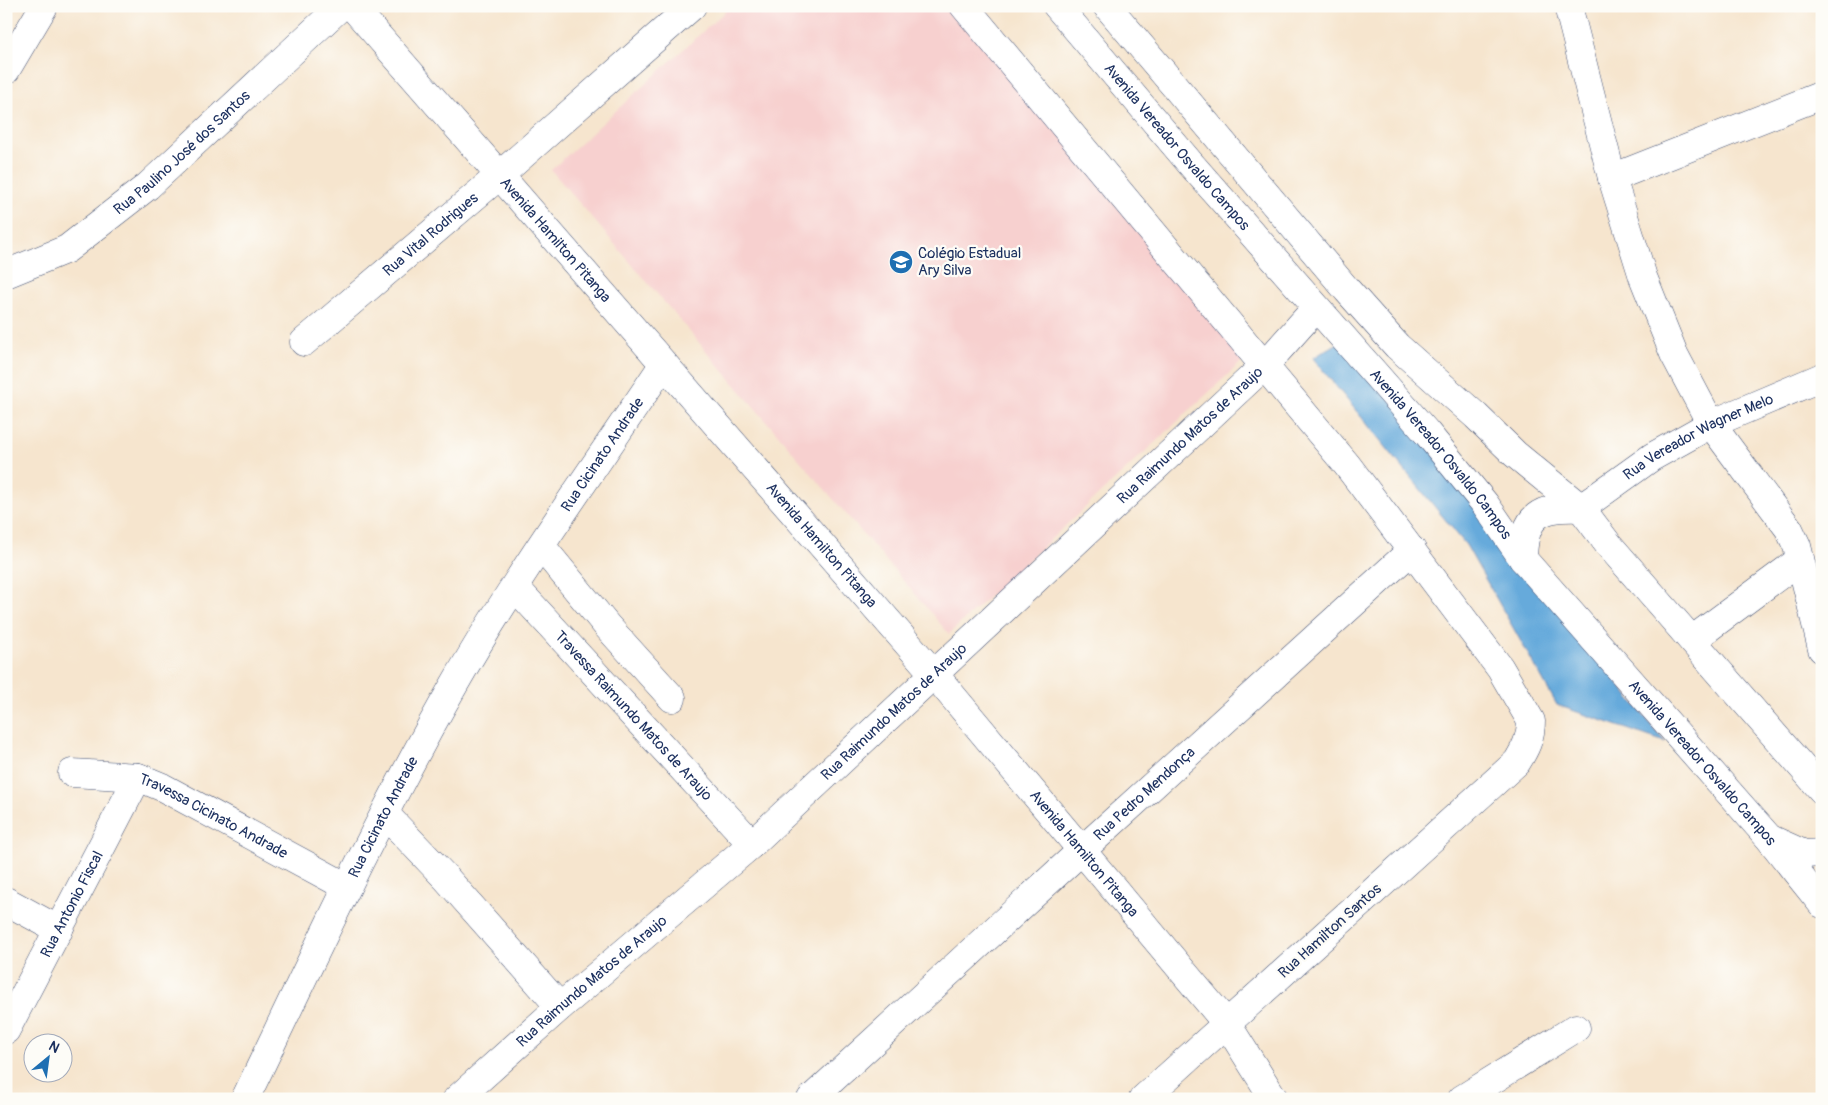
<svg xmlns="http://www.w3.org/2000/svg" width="1828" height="1105" viewBox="0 0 1828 1105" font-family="Pangolin,sans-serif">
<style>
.built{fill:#f7d0cf}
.water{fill:#66aadb;stroke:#406c9c}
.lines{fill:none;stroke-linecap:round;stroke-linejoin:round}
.street-casing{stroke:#3c4a6f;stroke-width:29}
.primary-casing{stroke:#3c4a6f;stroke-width:29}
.street{stroke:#fff;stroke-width:28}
.primary{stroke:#fff;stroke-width:28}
.labels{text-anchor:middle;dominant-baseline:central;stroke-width:4.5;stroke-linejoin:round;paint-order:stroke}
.street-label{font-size:15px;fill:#1b2f5e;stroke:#fdfcf7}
.poi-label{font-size:15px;fill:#1b2f5e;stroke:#fdfcf7;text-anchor:start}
</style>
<rect width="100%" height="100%" fill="#fdfcf7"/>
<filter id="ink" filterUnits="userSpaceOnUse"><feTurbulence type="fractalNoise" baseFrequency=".02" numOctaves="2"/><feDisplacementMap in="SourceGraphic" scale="10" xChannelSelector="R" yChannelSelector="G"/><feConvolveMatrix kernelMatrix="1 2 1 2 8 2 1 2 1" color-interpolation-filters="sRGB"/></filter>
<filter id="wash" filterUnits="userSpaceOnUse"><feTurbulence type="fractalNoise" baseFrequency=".0096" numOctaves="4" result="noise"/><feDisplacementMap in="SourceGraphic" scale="20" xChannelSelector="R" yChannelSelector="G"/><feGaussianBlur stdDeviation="1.12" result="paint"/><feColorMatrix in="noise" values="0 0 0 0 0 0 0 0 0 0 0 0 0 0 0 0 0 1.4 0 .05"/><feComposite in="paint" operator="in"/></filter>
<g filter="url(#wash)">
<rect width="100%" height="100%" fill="#f6e5ce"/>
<path class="built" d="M731,6H954L1250,354L949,634L551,170Z"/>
<path class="water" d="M1343,340L1665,742L1557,705L1466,545L1313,358Z"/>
</g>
<g filter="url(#ink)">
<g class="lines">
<g class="street-casing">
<g id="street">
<path id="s1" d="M352,6L934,674L1227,1024L1274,1099"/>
<path d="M964,6L1347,465L1500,668L1531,721C1531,738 1525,749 1517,762L1143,1099"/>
<path d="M1568,6L1612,178L1643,277L1674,354L1711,424L1789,529L1797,546L1822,649"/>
<path d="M6,70L44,6"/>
<path d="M1612,178L1822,95"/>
<path id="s2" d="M6,274L67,249L148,186L341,6"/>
<path id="s3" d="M304,342L500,175L692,6"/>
<path id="s4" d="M1581,508L1652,457L1711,424L1822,377"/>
<path d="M542,547L607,626L672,698"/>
<path id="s5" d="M515,587L752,844"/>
<path d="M1692,640L1800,560"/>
<path id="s6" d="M72,773L138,777L162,787L347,887"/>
<path d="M385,814L446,878L560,1007"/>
<path d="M6,901L59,930"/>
<path id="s7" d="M6,1030L138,777"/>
<path id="s8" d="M245,1099C312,960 377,819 454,685C517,575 592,471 663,365"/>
<path id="s9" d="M457,1099L560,1007L752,844L1264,366L1316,308"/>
<path id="s10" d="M811,1099L1081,851L1412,550"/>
<path d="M1462,1099L1576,1028"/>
</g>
</g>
<g class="primary-casing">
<g id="primary">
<path id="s11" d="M1057,6L1190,163L1427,433L1485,504L1523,559L1769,838L1822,904"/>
<path d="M1107,6L1347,290L1397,346L1476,416L1515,454L1581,508L1608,544L1822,790"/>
<path d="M1523,559C1524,515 1539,506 1581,508"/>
<path d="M1773,840L1804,854L1822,853"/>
</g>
</g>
<use href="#street" class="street"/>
<use href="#primary" class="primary"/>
</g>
</g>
<defs>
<g id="school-disc" transform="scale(1.25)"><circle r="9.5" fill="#1f6fb2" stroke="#fdfcf7"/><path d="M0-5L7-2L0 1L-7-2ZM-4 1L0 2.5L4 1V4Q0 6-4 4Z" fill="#fff"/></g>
</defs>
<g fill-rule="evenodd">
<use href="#school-disc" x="901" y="262"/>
</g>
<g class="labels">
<g class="street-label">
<text stroke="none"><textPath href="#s11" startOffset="185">Avenida Vereador Osvaldo Campos</textPath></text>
<text stroke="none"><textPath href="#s2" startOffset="216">Rua Paulino José dos Santos</textPath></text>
<text stroke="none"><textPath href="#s3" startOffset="166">Rua Vital Rodrigues</textPath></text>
<text stroke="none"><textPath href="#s1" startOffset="310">Avenida Hamilton Pitanga</textPath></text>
<text stroke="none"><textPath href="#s9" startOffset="989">Rua Raimundo Matos de Araujo</textPath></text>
<text stroke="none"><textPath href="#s4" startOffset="138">Rua Vereador Wagner Melo</textPath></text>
<text stroke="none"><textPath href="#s11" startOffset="590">Avenida Vereador Osvaldo Campos</textPath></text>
<text stroke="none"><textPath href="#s8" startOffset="738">Rua Cicinato Andrade</textPath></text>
<text stroke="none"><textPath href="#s1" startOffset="715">Avenida Hamilton Pitanga</textPath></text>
<text stroke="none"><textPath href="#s9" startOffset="584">Rua Raimundo Matos de Araujo</textPath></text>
<text stroke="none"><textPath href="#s5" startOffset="175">Travessa Raimundo Matos de Araujo</textPath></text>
<text stroke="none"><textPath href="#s11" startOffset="995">Avenida Vereador Osvaldo Campos</textPath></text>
<text stroke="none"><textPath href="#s10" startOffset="452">Rua Pedro Mendonça</textPath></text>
<text stroke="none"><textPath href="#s6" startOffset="151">Travessa Cicinato Andrade</textPath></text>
<text stroke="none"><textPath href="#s8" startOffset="314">Rua Cicinato Andrade</textPath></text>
<text stroke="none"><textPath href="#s1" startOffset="1120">Avenida Hamilton Pitanga</textPath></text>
<text stroke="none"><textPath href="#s7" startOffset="142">Rua Antonio Fiscal</textPath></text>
<text transform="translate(1330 931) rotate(-42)">Rua Hamilton Santos</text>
<text stroke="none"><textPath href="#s9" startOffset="179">Rua Raimundo Matos de Araujo</textPath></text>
</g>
<g class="poi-label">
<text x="918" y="253">Colégio Estadual<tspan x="918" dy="17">Ary Silva</tspan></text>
</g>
</g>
<rect width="1828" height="1105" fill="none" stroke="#fdfcf7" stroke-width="25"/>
<g transform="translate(48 1058) rotate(29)"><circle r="24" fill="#fdfcf7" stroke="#a3aaba"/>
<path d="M0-4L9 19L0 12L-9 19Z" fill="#1f6fb2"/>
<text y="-8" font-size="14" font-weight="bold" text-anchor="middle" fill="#1b2f5e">N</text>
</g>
</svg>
